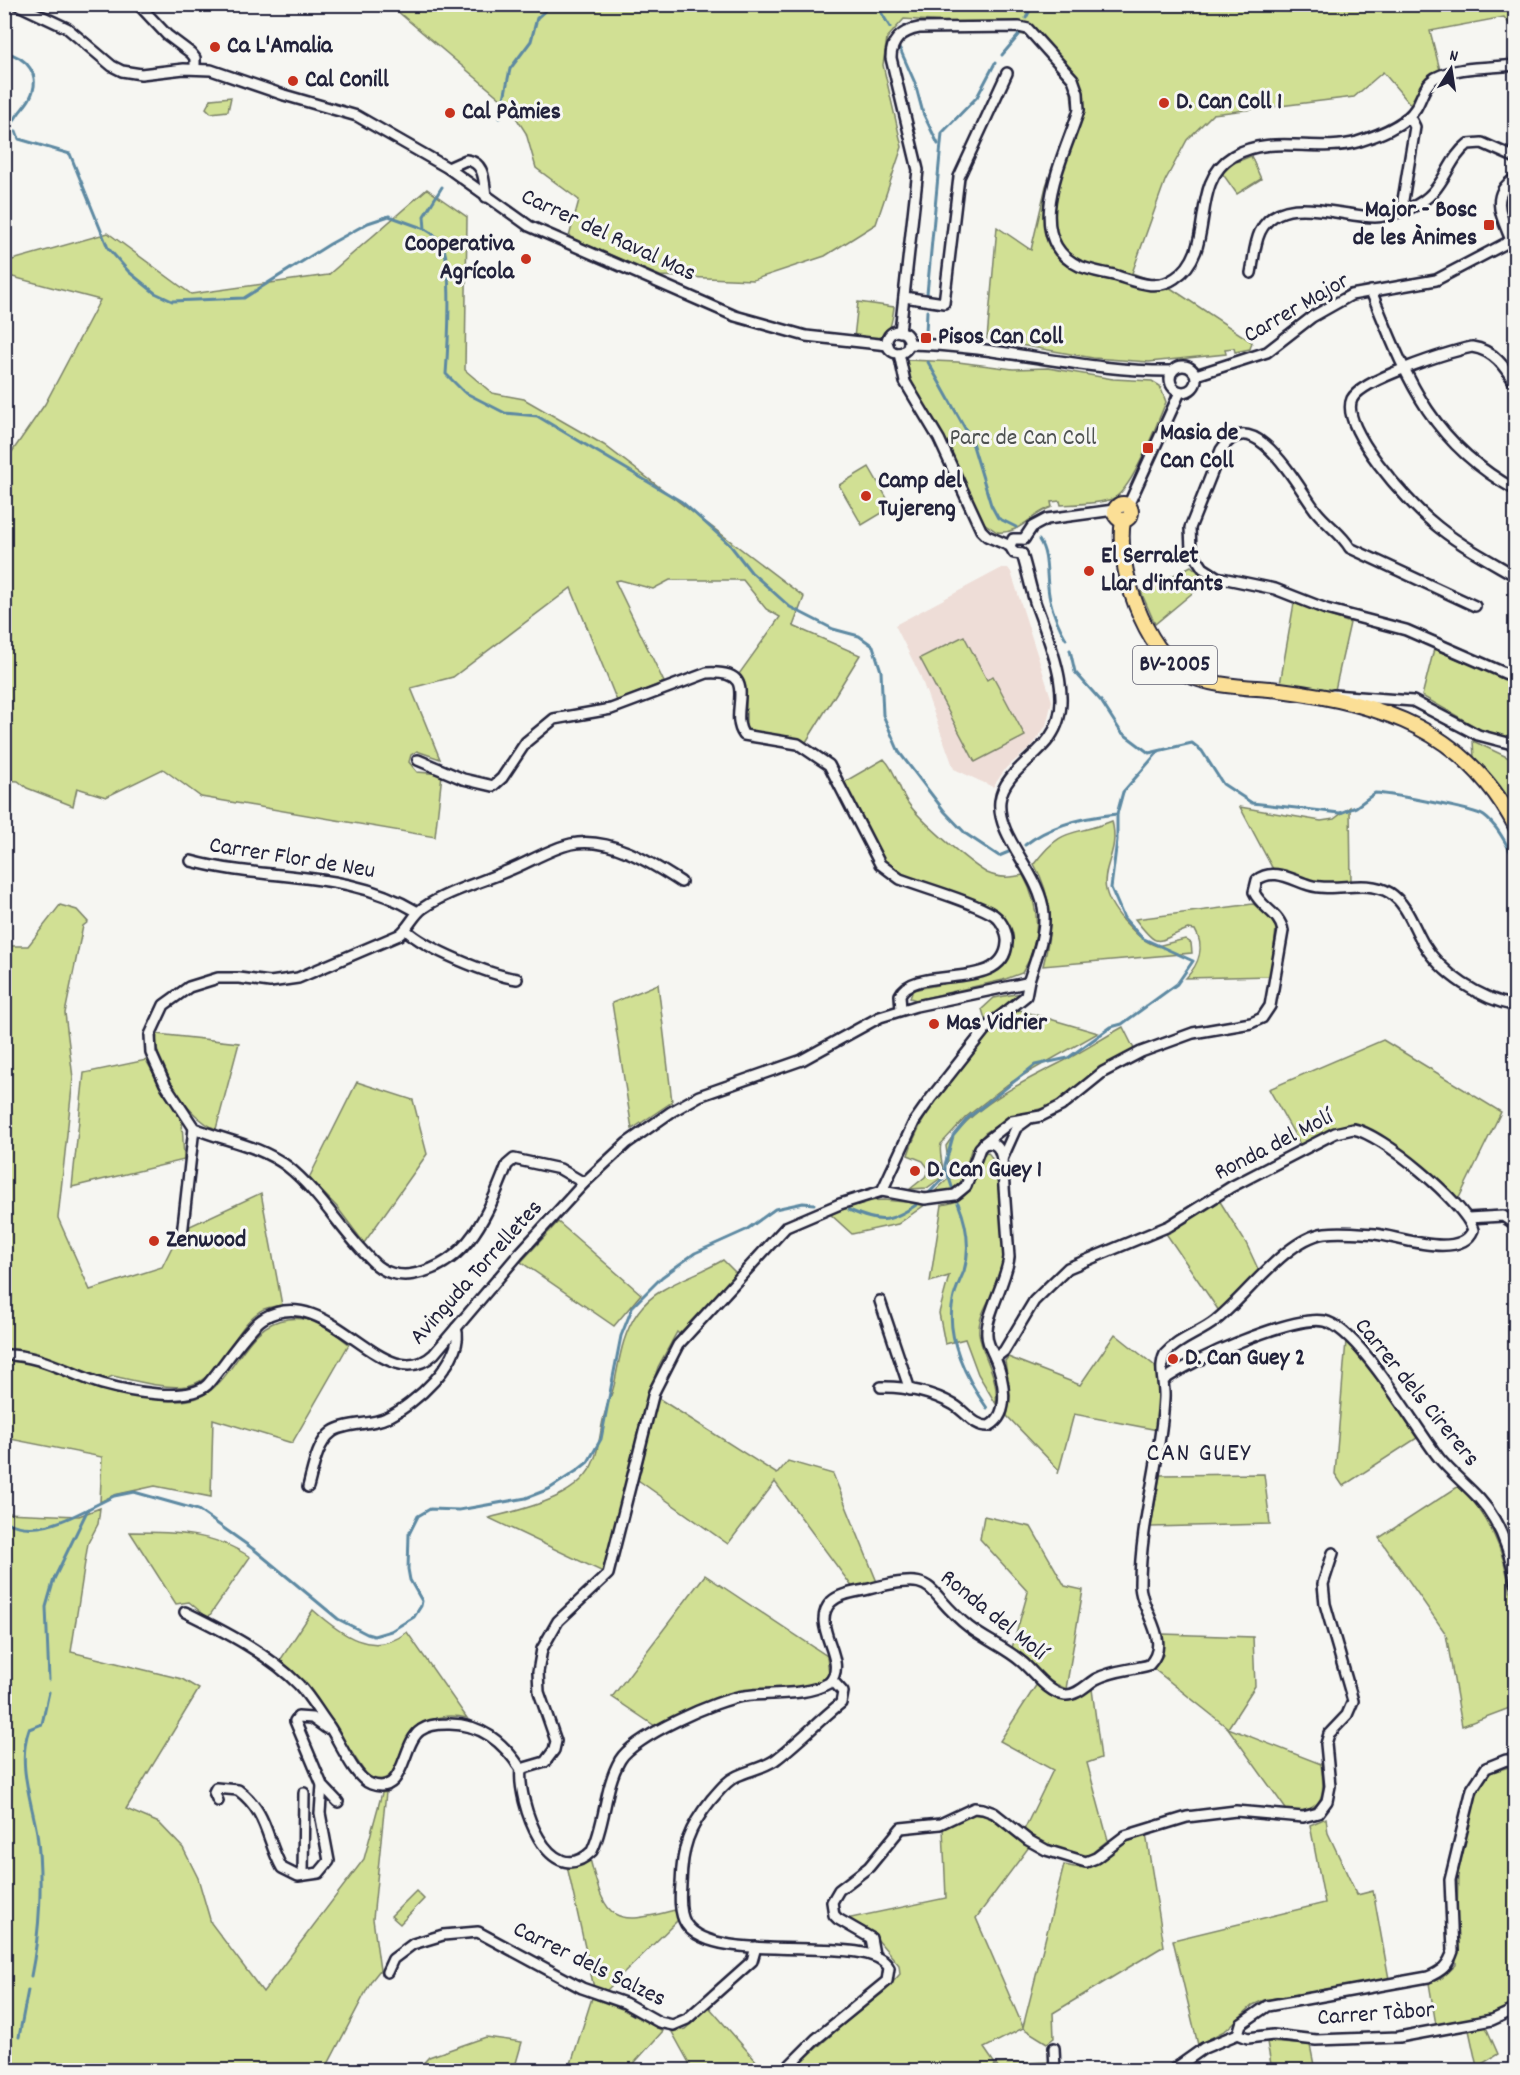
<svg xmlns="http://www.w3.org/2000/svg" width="1520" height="2075" viewBox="0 0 1520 2075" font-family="Dekko,sans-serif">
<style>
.built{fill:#eeddd7}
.green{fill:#d1e094;stroke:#7a8168;stroke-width:1.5}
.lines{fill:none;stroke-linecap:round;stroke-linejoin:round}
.stream{stroke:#5d89a2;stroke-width:3}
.street-casing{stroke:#22223b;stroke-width:14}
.primary-casing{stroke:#22223b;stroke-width:18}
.street{stroke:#f6f6f2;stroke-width:9}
.primary{stroke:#fbdf96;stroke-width:14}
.poi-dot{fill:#c8321e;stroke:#f6f6f2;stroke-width:2}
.labels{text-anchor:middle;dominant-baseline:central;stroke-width:6;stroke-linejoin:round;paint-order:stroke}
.shield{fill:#f6f6f2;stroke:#626272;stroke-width:1.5}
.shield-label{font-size:22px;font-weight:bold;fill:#22223b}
.poi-label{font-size:24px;font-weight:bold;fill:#22223b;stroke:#f6f6f2;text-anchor:start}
.street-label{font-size:24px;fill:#22223b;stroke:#f6f6f2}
.park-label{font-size:24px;fill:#4e5251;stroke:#f6f6f2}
.neighbourhood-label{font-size:26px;letter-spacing:1.5px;fill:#22223b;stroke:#f6f6f2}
</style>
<rect width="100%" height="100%" fill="#f6f6f2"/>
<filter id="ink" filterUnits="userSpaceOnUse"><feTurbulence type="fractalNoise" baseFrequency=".0167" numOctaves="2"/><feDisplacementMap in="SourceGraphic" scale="12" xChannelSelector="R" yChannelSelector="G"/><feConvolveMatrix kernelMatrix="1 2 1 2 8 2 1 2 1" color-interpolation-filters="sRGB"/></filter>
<g filter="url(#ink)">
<path class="built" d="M1002,568H1008L1011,572L1052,701L1046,726L1031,747L1006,768L993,787L954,769L920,675L895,625Z"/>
<g class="green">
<path d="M1515,4L1516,32L1504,17L1430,31L1440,70L1425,79L1410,104L1383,72L1354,97L1213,114L1187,140L1165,181L1132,273L1169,287L1252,342L1250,349L1235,352L1234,348L1225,349L1226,354L1149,362L1093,358L987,339L997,227L1031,250L1046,186L1073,109L1070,85L1028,36L975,24L904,19L887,38L883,65L902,147L876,224L825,256L753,280L660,276L569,237L579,200L536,168L526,133L508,105L390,5Z"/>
<path d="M231,97L228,111L211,113L206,108L211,99Z"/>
<path d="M1251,156L1261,179L1237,194L1222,173L1234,163Z"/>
<path d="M427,189L467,217L465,370L492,393L524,399L604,445L804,597L793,626L860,655L806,742L787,736L750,732L746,728V691L739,674L780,617L766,609L743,580H670L653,589L620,580L615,581L664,682L617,701L571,588L453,677L411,688L440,759L417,751L411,755L409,762L417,772L442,774L435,837L201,797L163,769L106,797L77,788L73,806L27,788L18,781L5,780V462L45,404L100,300L5,275V262L108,233L191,294L328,275Z"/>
<path d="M858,302L894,307C890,339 885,340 854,338Z"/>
<path d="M907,360L958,362L1013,369L1048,368L1113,379L1152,381L1160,386L1166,402C1157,423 1132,492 1112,499C1097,504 1077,504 1061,505L1060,501L1051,502L1052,507C1030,514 1020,535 997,532L981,521L948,444L914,388L906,365Z"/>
<path d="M869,467L892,507L862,525L839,485Z"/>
<path d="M1191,566L1208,580L1155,624L1141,592Z"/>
<path d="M1294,603L1350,623L1335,690L1280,684Z"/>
<path d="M964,636L987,680L993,676L1025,736L975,762L920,658Z"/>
<path d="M1434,649L1515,683V739L1490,735L1422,696Z"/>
<path d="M1473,741L1511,759L1515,750V814L1495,783L1474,758Z"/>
<path d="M884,759C897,772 898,789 908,803C920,820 969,863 987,873C998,878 1011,878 1023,875C1040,907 1042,941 1022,973L1003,980L916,1000L910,998L913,990L991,974C1003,969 1012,960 1012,947C1013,892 924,894 890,867C874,854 854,802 844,782Z"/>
<path d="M1240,807L1321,821L1334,819L1350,807L1351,882H1319L1274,871Z"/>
<path d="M1112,821C1123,864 1083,874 1124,921C1135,933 1142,941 1157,946L1185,939L1191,943L1192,953L1043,966C1053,929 1053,897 1034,864C1063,825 1072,837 1112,821Z"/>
<path d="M1253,904L1269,916L1276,928L1271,976L1186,978C1199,964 1205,947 1195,930L1188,929C1155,941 1160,951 1135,919Z"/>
<path d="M60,905L77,910L88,922L83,926L65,1013L73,1078L58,1218L90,1290L162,1267L175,1241L183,1244L188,1241L190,1226L261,1193L282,1305C275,1306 266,1307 260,1311C232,1329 222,1380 187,1386C164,1389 136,1381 113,1376L108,1378L105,1389C132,1394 171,1407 197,1398C237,1383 242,1324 288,1319C314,1316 330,1329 349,1344L292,1443L213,1419L211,1497L155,1486L114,1495L100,1502L102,1457L5,1438L4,946H28Z"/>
<path d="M658,984L672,1102L632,1129L612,1003Z"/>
<path d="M1021,993L1020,995L985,1019L982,1009L994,998Z"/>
<path d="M1019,1010L1098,1033L1008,1084L966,1117L941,1144C938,1155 945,1165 942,1177L927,1188L910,1189L925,1177L929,1169L923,1161L908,1155C923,1107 977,1037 1019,1010Z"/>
<path d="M1123,1027L1134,1049L1094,1072L1051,1106L1010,1117L985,1133L971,1150L961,1184L946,1193L932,1194L950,1177L946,1146C970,1108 1020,1083 1058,1064C1080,1053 1101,1039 1123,1027Z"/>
<path d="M157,1034L239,1043L216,1129C188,1118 151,1064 157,1034Z"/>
<path d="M1383,1040L1501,1112L1458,1200C1439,1178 1377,1122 1348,1125C1331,1126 1316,1138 1301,1146L1269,1089Z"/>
<path d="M146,1060L182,1121L184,1160L72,1187L84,1073Z"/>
<path d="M357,1082L413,1100L427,1154L364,1243L337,1207L309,1178Z"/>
<path d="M987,1152C1002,1162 1007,1250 1003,1268C999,1289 977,1311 979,1333C982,1358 999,1374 996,1404L978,1374L965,1339L945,1344L939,1313L949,1276L930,1282L942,1205C977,1200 971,1179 983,1153Z"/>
<path d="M884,1200L926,1204L898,1224L852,1234L829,1213L867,1201Z"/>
<path d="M1219,1200L1246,1243L1259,1271L1219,1311L1165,1232Z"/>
<path d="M558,1222L641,1294L614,1326L521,1262Z"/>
<path d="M723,1260L736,1273L679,1334L677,1332L658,1367L642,1416L603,1572L489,1518C523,1509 581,1498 594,1460C599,1448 600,1433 603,1420C606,1406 613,1394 615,1381C620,1356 623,1333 638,1312C658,1284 695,1277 723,1260Z"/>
<path d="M1115,1334L1155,1366L1160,1390L1158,1430L1074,1414L1058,1474L1059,1470L1007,1416L1010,1396L1005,1361L1008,1357L1080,1385Z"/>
<path d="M1346,1341L1380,1383L1417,1438L1343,1486L1335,1474Z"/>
<path d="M658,1398L777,1474L788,1461L833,1474L877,1582L853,1588L775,1482L728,1544L638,1480Z"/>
<path d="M1264,1474L1270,1524L1151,1527L1160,1475Z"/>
<path d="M1459,1486C1520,1543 1515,1629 1515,1706L1462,1726L1446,1634L1379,1538Z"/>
<path d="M100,1508L98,1524L88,1543L71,1652L182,1679L199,1689L126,1809L159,1823L183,1848L198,1878L211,1923L263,1992L364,1859L380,1800L382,1793L386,1792L373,1919L380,1970L372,1980L325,2070H5V1513L79,1516Z"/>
<path d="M984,1516L1031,1527L1065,1586L1083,1590L1066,1689L1050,1681L1012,1648L1028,1592L980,1539Z"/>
<path d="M130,1532C172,1532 213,1532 250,1557L208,1618L189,1602L176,1604Z"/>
<path d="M705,1575L827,1656L829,1674C814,1693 758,1689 734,1693C705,1699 684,1716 658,1728L612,1697Z"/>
<path d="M313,1610C340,1634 373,1659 407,1632L467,1718C443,1712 417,1720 405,1743C399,1753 398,1765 392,1775L379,1781L368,1777L310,1690L279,1662Z"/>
<path d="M1162,1634L1253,1637L1255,1686L1228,1728L1321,1764C1325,1795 1325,1812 1288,1812L1228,1728L1154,1669L1163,1655Z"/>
<path d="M1037,1684L1051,1696L1068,1701L1092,1689L1101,1758L1087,1763L1108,1840L1087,1857C1064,1858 1041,1843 1024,1830L1053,1770L1000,1741Z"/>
<path d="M1509,1767L1516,1785L1515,2002L1492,2015L1436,2025L1429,1983L1442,1978L1456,1965L1458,1873L1474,1800L1486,1774Z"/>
<path d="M972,1814L987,1816L1029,1847L976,1918L1023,2027L1064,1865C1090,1871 1094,1867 1111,1852C1120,1844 1135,1838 1146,1834L1164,1946L1053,2013L1054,2038L1047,2043L1023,2028L984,2048L995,2064L1048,2062L1049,2070H1000L995,2064L993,2070H808L801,2062L847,2021L885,1991L900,1974L899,1965L872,1933L846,1919L946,1898L943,1828Z"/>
<path d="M1326,1818L1328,1833L1357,1895L1373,1891L1389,1979L1264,2000L1253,2005L1226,2030L1198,2045L1173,1940L1325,1903L1310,1825Z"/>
<path d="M590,1859C606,1922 613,1926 675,1910L678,1920L605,1992L594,1988L567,1866H576Z"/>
<path d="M416,1891L424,1899L400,1924L391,1916Z"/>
<path d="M592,1998L622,2009L663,2031L628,2070H569Z"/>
<path d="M709,2007L764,2070H693L672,2032L685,2029Z"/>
<path d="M1486,2027L1498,2054L1477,2067L1469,2030Z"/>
<path d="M486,2037L522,2042L514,2070H417L429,2057Z"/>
<path d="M1267,2042L1310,2045L1315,2070H1272Z"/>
</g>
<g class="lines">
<g class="stream">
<path d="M876,4L890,27"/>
<path d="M1026,18L1033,4"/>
<path d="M900,49L915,83L923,113L938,144"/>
<path d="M4,52C27,57 42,75 30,98C26,106 18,112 14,121"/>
<path d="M1002,55L1019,35"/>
<path d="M500,118L510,69L531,41L537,18L546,10L547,4"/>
<path d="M16,131L19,139L70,154L108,248L129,272L155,293L172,301L244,298L330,244L368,223L389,216L425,229"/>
<path d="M442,187L424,216L425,229C432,233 438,237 442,244C453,265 448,348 446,374L464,392L505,413L537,416L682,502L730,545L751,572L790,607L833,629L859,636L873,646L881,671L883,715L899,752L945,812L966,834L999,856L1011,851"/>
<path d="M927,294L942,133L977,97L995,63"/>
<path d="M926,334L927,311"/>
<path d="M928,362L971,439L991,505L998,518L1016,527"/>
<path d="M1039,540C1050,556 1045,580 1050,600C1053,613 1059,627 1066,639"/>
<path d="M1070,650L1075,672L1101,701L1121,732L1149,753L1192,743L1202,751L1223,784L1252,803L1340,813L1356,807L1375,793C1390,794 1475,809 1484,816C1499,827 1507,846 1516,862"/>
<path d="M1025,845C1050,825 1085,817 1117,814L1123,792L1158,752"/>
<path d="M946,1169L952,1187"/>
<path d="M929,1193L944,1177L945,1165L953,1136L968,1118L1035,1065L1068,1058L1111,1027L1122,1024L1177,984L1193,961L1142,938L1124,918L1111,888L1117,840V814"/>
<path d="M958,1203C967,1225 971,1247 964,1271C960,1281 955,1290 953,1301C945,1337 967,1380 987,1408"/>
<path d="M849,1210C879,1223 888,1224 916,1205"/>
<path d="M4,1521C33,1536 62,1522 88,1509"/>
<path d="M49,1680L46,1607L54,1579L88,1509L114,1496L134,1492L198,1510L256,1551L338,1619L367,1634L374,1636L391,1631L414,1617L421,1606L422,1601L410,1580L408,1569L409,1534L418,1516L430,1509L459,1510L526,1498L549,1489L578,1470L588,1462L601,1439L621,1336L633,1306L662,1277L695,1253L746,1230L775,1209L803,1203L814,1204"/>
<path d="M31,1976C40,1932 43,1878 37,1833C31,1799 17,1763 29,1729L42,1724L49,1692"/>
<path d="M19,2037L28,1990"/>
</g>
<g class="street-casing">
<g id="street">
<path d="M16,4L67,28L112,66L122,71L141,74L184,69L211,70L284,95L357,116L448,168L529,226L735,316L806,336L888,345"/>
<path d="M138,4L167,35L191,53L195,58V68"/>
<path d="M1405,119L1412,121L1415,127L1403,200L1404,205L1409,208"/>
<path d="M448,168L466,160C485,162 484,181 486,197"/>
<path d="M1511,240C1502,218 1488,194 1516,178"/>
<path d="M1251,273C1254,259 1254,245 1260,232C1280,191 1340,217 1375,217C1387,217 1399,212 1410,208C1445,194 1445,162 1468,144L1482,143L1516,158"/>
<path d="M1371,291C1406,376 1429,442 1516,490"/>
<path d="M904,297L944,303L959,177L1007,73"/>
<circle cx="898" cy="342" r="11"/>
<path d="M900,332L918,170L891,58C891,40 902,31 919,28L1019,27L1028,29L1073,79L1078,93L1079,110C1066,153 1019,238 1079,266C1090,270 1103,273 1114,275C1135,281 1155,292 1175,278C1218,250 1187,184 1233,156C1269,134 1318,153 1357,142C1376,136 1405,126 1416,108C1422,98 1424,85 1435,78C1457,66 1491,68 1516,65"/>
<path d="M909,344C998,345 1084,372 1172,371"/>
<path d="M899,353L905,382L939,439L981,530L987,536L1010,546"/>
<circle cx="1183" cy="379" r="13"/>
<path d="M1196,375L1267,352L1312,317L1351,295L1436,280L1516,238"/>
<path d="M1516,385C1505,367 1494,350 1472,347C1449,352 1362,379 1352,399C1339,427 1409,503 1431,521C1456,543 1487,559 1516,576"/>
<path d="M1128,506L1180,392"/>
<path d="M1024,539L1032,527L1047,519L1114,510"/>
<path d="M1022,554L1014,553L1010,546L1013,539H1024"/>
<path d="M1475,606L1350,548C1342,534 1327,525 1316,511C1298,488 1253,400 1221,450L1190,528L1191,550L1203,568L1217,577L1275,589L1326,609L1406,630L1516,678"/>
<path d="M1333,695L1413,701L1478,735L1516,745"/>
<path d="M418,760L463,779L493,786L502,778L526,742L554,719L611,709L707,673C764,670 726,711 744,735L798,744L829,765L880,864L900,879C924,888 974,902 994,915C1002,921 1008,933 1007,943C1004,993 914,964 900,995L901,1010"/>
<path d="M191,861C269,882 345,868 418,912"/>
<path d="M406,930C426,949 490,975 517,979"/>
<path d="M1353,1129C1381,1133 1465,1203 1473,1230C1461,1260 1400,1237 1375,1234C1359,1233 1341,1231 1325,1233C1285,1239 1246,1297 1215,1321C1200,1333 1178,1339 1165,1354C1158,1368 1165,1383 1164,1398C1161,1460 1140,1522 1140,1584C1140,1612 1173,1640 1149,1665C1131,1670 1113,1670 1096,1679C1087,1684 1077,1696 1065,1695C1048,1693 1034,1672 1022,1662C1006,1648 986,1640 969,1627C922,1590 941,1570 869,1589C857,1592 840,1593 831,1602C808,1626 851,1661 829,1683C804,1697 772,1692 744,1696C718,1699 633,1737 620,1760C604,1788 606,1822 592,1851C549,1893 517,1802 521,1769L545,1762L554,1750L556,1741L539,1692L538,1672L542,1649L558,1621L608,1574L654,1392L678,1345L786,1227L840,1204L882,1191L925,1199L955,1195L966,1186L980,1148L984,1144C996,1141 1000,1148 1002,1159L1009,1257C1007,1280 985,1316 987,1335C987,1343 992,1351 995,1358L1004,1351L1034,1301L1068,1268L1169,1226L1231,1187L1335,1133Z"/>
<path d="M984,1143L1012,1121L1041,1116L1061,1106L1103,1072L1141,1052L1193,1033L1251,1023L1262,1018L1270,1006L1283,931C1280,913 1261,908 1254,892L1257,880C1273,867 1292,880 1309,885C1335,893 1366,878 1390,893C1407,904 1413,926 1423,943C1441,974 1480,999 1516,1006"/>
<path d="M1002,1159L1016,1128L1027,1120"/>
<path d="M584,1183L560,1169L514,1159L507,1165C489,1211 469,1264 414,1274C399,1277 383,1273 372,1261C341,1231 321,1193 287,1166C259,1145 225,1141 194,1128L165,1084L151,1053L150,1035L164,1005L189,987L218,978H239L270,982L298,978L399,935C409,928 413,915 423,908C448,891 479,883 507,871C528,863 549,849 571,844C609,836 650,862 681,882"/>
<path d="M882,1191L914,1122L931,1098L987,1027L1026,996L1029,980"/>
<path d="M1468,1218L1503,1216L1516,1225"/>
<path d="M182,1235L194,1128"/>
<path d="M880,1301L910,1390"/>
<path d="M4,1355C40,1354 69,1374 102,1384C127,1391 187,1403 207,1385C220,1371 250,1325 264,1318C330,1280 384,1401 434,1354L518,1255L584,1183L627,1143L671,1112L699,1096L802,1060L880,1017L916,1006L1026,983L1029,980C1036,958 1045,937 1044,914C1041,874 996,837 1000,801C1003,774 1036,758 1050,737C1077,700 1048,639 1035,602C1030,586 1027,570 1022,554"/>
<path d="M1164,1380C1191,1360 1292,1315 1324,1321C1359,1328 1415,1428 1439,1458C1457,1480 1480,1494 1494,1519C1505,1538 1512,1561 1516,1583"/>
<path d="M881,1387C904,1386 934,1393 954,1405C965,1411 974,1427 989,1426C1012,1414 1003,1377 995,1358"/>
<path d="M308,1487C313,1469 317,1443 332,1432C344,1423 371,1425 386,1418C412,1407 466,1359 456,1328"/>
<path d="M185,1612C224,1631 269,1654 299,1685C311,1698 319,1713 329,1726C340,1742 354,1778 371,1784C406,1797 401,1743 421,1730C428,1725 439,1724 447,1724C481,1723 503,1742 521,1769"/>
<path d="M322,1785L338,1802"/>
<path d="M218,1801L214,1792L216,1788L238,1790C268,1812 266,1840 282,1868L298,1876L319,1873L329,1861L320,1813L322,1785L295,1721L298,1717L312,1718L326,1728"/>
<path d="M303,1875L304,1793"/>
<path d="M874,1954L871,1938L838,1919L834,1915L832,1902L839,1890L869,1867L901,1828L940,1824L974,1808L983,1809L994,1813L1028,1840L1046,1850L1086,1862L1096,1858L1125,1836L1187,1817L1236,1811L1303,1817L1318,1813L1327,1801L1330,1786L1326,1744L1329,1734L1347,1715L1353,1701L1325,1604L1323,1584L1333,1553"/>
<path d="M387,1972L393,1959L413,1944L443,1935L478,1932L582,1988L625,2003L659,2022L673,2025L687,2019L752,1961L756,1947"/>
<path d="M1238,2034L1241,2024L1267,2006L1428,1977C1442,1971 1448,1966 1453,1951L1450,1880L1472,1789L1486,1768L1506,1760L1516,1761"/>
<path d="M1238,2034L1248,2038L1273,2035L1316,2040L1399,2037L1492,2020L1516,2009"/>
<path d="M1054,2048L1055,2070"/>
<path d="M785,2070L816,2039L887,1981L889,1968C871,1930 716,1969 686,1924C679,1913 680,1896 681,1884C682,1847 688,1829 711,1800C719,1791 726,1781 737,1776C750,1770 763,1768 775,1760C798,1743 818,1721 841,1703L843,1692L832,1680"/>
<path d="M1173,2070L1204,2048L1238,2034"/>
</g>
</g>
<g class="primary-casing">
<g id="primary">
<circle cx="1123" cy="512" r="8"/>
<path d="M1123,521C1115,564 1145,652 1186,674C1212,687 1251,687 1280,690C1382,703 1466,730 1516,827"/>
</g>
</g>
<use href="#street" class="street"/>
<use href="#primary" class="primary"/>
</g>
</g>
<g class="poi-dot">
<circle cx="215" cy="47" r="6"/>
<circle cx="293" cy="81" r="6"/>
<circle cx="1164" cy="103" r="6"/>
<circle cx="450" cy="113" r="6"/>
<rect x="1483" y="219" width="12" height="12" rx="3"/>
<circle cx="526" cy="259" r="6"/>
<rect x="920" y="332" width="12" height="12" rx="3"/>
<rect x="1142" y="442" width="12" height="12" rx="3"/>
<circle cx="866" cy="496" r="6"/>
<circle cx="1089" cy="571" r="6"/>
<circle cx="934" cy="1024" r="6"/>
<circle cx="915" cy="1171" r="6"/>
<circle cx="154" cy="1241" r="6"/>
<circle cx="1173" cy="1359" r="6"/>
</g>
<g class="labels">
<rect class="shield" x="1133" y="646" width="84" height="38" rx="4.5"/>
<g class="shield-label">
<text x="1175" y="665">BV-2005</text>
</g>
<g class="poi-label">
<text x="227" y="47">Ca L'Amalia</text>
<text x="305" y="81">Cal Conill</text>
<text x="1176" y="103">D. Can Coll 1</text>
<text x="462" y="113">Cal Pàmies</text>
<text x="1477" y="211" text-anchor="end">Major - Bosc<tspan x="1477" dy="28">de les Ànimes</tspan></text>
<text x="514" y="245" text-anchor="end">Cooperativa<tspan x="514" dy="28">Agrícola</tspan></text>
<text x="938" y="338">Pisos Can Coll</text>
<text x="1160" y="434">Masia de<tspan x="1160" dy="28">Can Coll</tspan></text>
<text x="878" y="482">Camp del<tspan x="878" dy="28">Tujereng</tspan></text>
<text x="1101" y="557">El Serralet<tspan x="1101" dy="28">Llar d'infants</tspan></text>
<text x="946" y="1024">Mas Vidrier</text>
<text x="927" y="1171">D. Can Guey 1</text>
<text x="166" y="1241">Zenwood</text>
<text x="1185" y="1359">D. Can Guey 2</text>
</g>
<g class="street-label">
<text transform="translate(608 236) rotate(25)">Carrer del Raval Mas</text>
<text transform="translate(1297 309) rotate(-30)">Carrer Major</text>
<text transform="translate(292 859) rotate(9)">Carrer Flor de Neu</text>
<text transform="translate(1274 1146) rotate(-27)">Ronda del Molí</text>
<text transform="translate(477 1273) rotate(-48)">Avinguda Torrelletes</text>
<text transform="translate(1416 1393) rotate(51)">Carrer dels Cirerers</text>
<text transform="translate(993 1616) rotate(39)">Ronda del Molí</text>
<text transform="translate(589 1965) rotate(26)">Carrer dels Salzes</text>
<text transform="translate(1376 2015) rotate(-4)">Carrer Tàbor</text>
</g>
<g class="park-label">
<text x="1023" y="439">Parc de Can Coll</text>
</g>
<g class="neighbourhood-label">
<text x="1199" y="1454">CAN GUEY</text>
</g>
</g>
<rect width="1520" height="2075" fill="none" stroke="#f6f6f2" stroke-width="24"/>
<rect x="12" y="12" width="1496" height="2051" fill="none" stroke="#22223b" stroke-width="2" filter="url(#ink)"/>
<g transform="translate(1451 69) rotate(12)" stroke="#f6f6f2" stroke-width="4.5" paint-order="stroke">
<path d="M0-4.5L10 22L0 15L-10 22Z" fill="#22223b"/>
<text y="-9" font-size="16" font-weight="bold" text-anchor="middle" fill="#22223b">N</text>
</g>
</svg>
